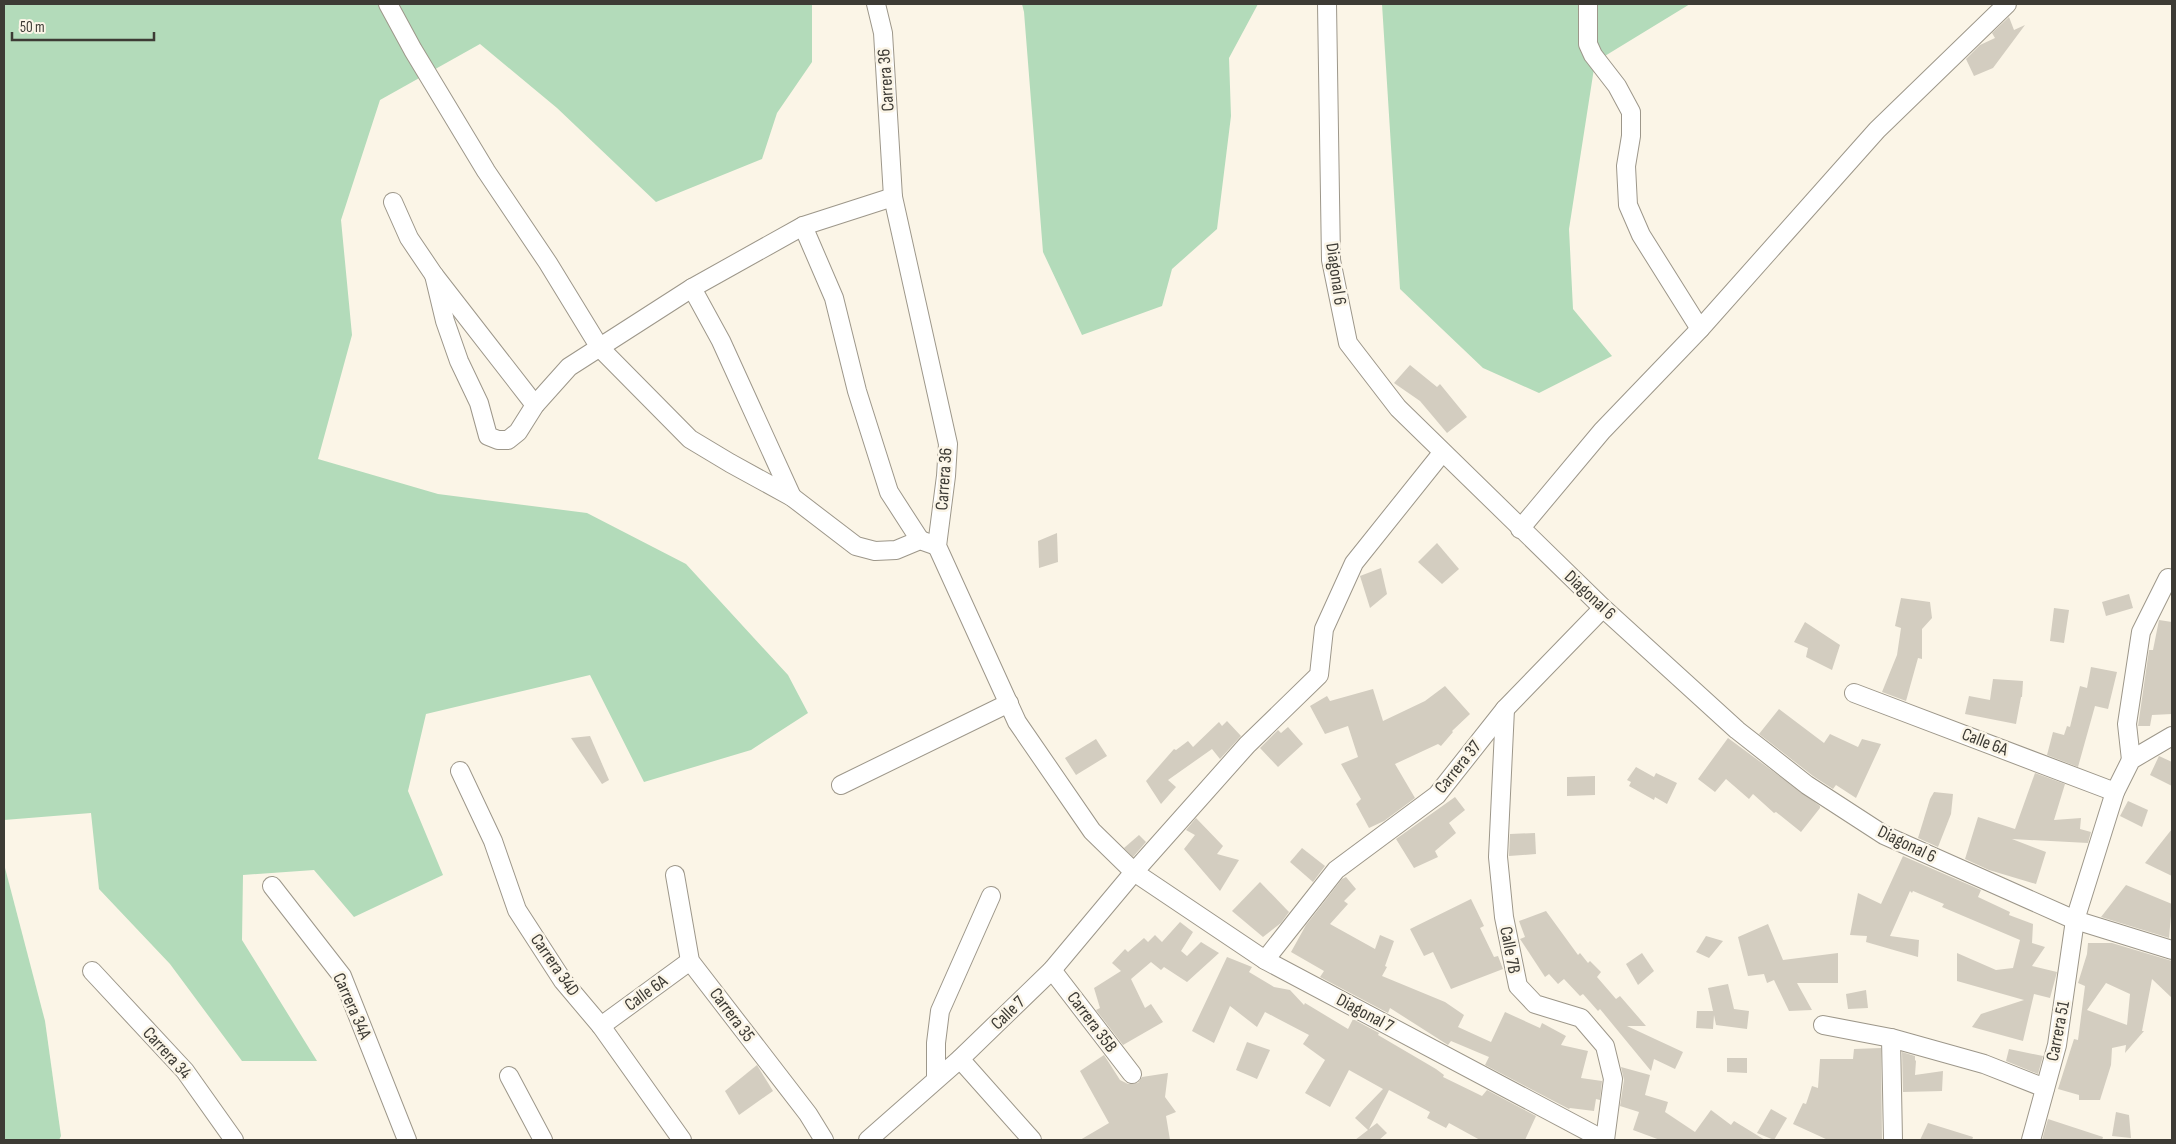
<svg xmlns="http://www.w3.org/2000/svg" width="2176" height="1144" viewBox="0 0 2176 1144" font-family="'Sofia Sans Condensed',sans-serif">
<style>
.green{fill:#b3dbba}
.building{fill:#d3cdc0;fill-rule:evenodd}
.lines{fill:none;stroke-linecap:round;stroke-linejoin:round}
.street-casing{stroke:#9d978a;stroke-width:20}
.street{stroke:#fff;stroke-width:18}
.labels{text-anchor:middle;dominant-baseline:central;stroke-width:5;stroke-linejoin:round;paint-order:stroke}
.street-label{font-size:18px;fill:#3d3b35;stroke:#fbf5e7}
</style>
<rect width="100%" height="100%" fill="#fbf5e7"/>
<g class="green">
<path d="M4,4H812V62L777,113L762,159L656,202L557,108L480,44L380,100L341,220L352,335L318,459L438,494L587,513L686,564L788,675L808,713L751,750L644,782L590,675L426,714L408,791L443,875L354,917L314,870L243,875L242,940L317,1061H242L170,964L99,889L91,813L4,820Z"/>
<path d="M1022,4H1258L1229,58L1231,116L1217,229L1172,269L1162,306L1082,335L1043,252L1024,12Z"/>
<path d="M1382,4H1690L1595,62L1569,229L1573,309L1612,356L1539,393L1483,368L1400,289Z"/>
<path d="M4,864L45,1021L61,1136L59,1140H4Z"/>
</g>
<g class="building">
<path d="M2009,17L2014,30L2025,25L1993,68L1974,76L1966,59L1980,45L1995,38L1992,33Z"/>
<path d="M1410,365L1437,387L1440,384L1467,417L1447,433L1420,401L1394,383Z"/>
<path d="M1057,533L1058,562L1039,568L1038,541Z"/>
<path d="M1437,543L1459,569L1442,584L1418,562Z"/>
<path d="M1381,568L1387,594L1370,608L1360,576Z"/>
<path d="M2129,594L2133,608L2106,616L2102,602Z"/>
<path d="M1901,598L1930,602L1932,618L1922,629V659L1918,658L1906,701L1882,692L1897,655L1901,628L1895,626Z"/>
<path d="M2054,608L2069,610L2064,643L2050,641Z"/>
<path d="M2159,620L2172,622V714L2152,715L2150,726H2138L2149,650H2153Z"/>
<path d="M1805,622L1840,645L1832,670L1806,657L1808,648L1794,642Z"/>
<path d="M2091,667L2117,672L2108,709L2095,706L2078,767L2047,755L2053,732L2064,735L2067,726L2070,727L2080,686L2087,688Z"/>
<path d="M1993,679L2023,681L2022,697H2021L2016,724L1965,714L1969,696L1990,700Z"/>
<path d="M1445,686L1470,714L1452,731L1453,732L1441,746L1438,744L1395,764L1415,798L1384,821L1369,828L1356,804L1361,799L1341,764L1358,757L1348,726L1325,734L1310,706L1327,696L1330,701L1373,689L1383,721L1425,701Z"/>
<path d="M1779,709L1824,743L1830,734L1858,747L1862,739L1881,744L1856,798L1836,785L1833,789L1813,776L1759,734Z"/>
<path d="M1227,721L1241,736L1220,759L1212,749L1168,780L1176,787L1161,804L1146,781L1174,749L1176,750L1188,741L1193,747L1219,722L1222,726Z"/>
<path d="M1288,727L1303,744L1278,767L1260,748L1278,730L1281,733Z"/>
<path d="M590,736L609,780L602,784L571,738Z"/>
<path d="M1728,738L1820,806V808L1801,832L1776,812L1774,813L1753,794L1749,799L1726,779L1715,792L1698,779Z"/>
<path d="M1096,739L1107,756L1076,775L1065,758Z"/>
<path d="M2159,756L2172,762V786L2150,775Z"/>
<path d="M1636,767L1654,777L1656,773L1677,783L1667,804L1655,797L1654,800L1629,786L1631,782L1627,780Z"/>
<path d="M2035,773L2065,784L2054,820L2081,818L2080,829L2091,832L2088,843L2012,839L2046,852L2036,884L1989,870L1965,859L1978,817L2015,829Z"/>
<path d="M1595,776V795L1567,796V777Z"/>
<path d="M1934,792L1953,794L1951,814L1938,847L1918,838L1930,799Z"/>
<path d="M1455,797L1465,810L1449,823L1456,833L1435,851L1438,857L1414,868L1396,839Z"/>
<path d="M2128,801L2148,810L2142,827L2120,816Z"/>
<path d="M1196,818L1223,846L1217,854L1239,860L1220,891L1184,849L1195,835L1186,830Z"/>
<path d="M2172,829V876L2145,863Z"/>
<path d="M1535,833L1536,854L1509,856L1510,834Z"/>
<path d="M1139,835L1146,842L1133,857L1124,848Z"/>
<path d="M1302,848L1325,866L1313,882L1290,862Z"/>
<path d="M1903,856L1981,890L1978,897L2010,912L2009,915L2033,924L2032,943L2045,947L2032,966L2057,972L2050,998L2034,994L2023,1041L1972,1027L1981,1014L2024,1000L1957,981V953L1996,970L2013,968L2020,940L1942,907L1944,904L1913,891L1912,893L1910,891L1890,936L1919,940L1918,957L1866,942L1867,936L1850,935L1858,893L1881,904Z"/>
<path d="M1346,877L1356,889L1344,901L1348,904L1330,924L1375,949L1380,935L1394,941L1385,966L1387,967L1382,976L1445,1002L1464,1015L1458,1027L1491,1042L1505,1012L1540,1028L1542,1023L1566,1036L1561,1045L1588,1051L1581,1078L1602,1081L1600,1100L1596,1099L1594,1111L1570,1108L1569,1109L1485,1065L1489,1057L1451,1041L1448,1045L1390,1008L1388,1013L1320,977L1324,971L1291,952L1306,925L1342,879Z"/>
<path d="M1260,882L1289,912L1281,923L1263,937L1232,911Z"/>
<path d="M2126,885L2172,904L2169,938L2101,917Z"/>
<path d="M1471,899L1484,926L1480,928L1494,957L1498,956L1503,969L1451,989L1433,952L1424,956L1410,929Z"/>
<path d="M1546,911L1578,955L1580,953L1588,963L1590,961L1601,972L1597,977L1616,999L1620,996L1646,1026H1627L1683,1052L1675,1069L1654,1059L1651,1071L1600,1009L1598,1011L1583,994L1580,996L1564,979L1558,984L1549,974L1545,977L1520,939L1525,937L1519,921Z"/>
<path d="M1180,922L1193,932L1181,951L1187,956L1201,942L1219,953L1187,982L1164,967L1161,970L1151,962L1131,979L1145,1008L1151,1004L1163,1022L1123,1045L1096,1010L1100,1008L1094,988L1121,971L1112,963L1125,949L1128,952L1144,938L1148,942L1155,935L1162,942Z"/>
<path d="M1768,924L1783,960L1838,953V983H1797L1812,1010L1789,1011L1774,980L1767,983L1764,974L1748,976L1738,937Z"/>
<path d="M1706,936L1723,941L1709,958L1696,952Z"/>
<path d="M2088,943H2112L2172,961V998L2152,979L2142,1031H2144L2125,1053L2126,1045L2112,1048L2111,1065L2100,1100H2079V1095L2058,1089L2074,1039L2078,1040L2085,986L2078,983L2087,954ZM2106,983L2130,994L2127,1025L2087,1010Z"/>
<path d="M1642,953L1654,971L1638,985L1626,964Z"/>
<path d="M1227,957L1252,967L1249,972L1274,987L1290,990L1304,1005L1305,1003L1348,1029L1353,1019L1379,1033L1378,1035L1436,1069L1444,1075L1443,1077L1482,1096L1487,1090L1536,1116L1525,1140H1480L1449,1123L1446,1128L1427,1118L1430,1112L1389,1090L1369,1129L1377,1123L1387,1133L1379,1140H1355L1368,1130L1355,1118L1383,1089L1349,1070L1330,1107L1305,1093L1325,1060L1303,1044L1309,1035L1265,1012L1257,1027L1230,1006L1214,1043L1192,1031Z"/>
<path d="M1728,984L1734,1009L1749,1011L1747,1029L1716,1025L1714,1015L1713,1029L1696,1028L1697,1011H1713L1708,988Z"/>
<path d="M1866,990L1868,1008L1848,1009L1846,994Z"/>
<path d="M1247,1042L1270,1050L1257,1079L1236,1070Z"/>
<path d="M1881,1048L1882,1140H1828L1793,1124L1803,1103L1806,1104L1812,1086L1818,1088L1820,1059H1853L1854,1049Z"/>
<path d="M2009,1049L2043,1056L2038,1074L2006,1061Z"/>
<path d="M1902,1052L1915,1056V1060L1916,1061L1915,1075L1943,1071L1942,1091L1903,1092Z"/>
<path d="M1104,1055L1120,1080L1128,1084L1138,1083L1142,1077L1168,1073L1165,1097L1176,1112L1166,1116L1170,1140H1080L1109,1123L1080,1071Z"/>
<path d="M1727,1058H1747V1073L1727,1072Z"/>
<path d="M757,1065L773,1091L739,1115L725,1091Z"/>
<path d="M1621,1067L1650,1075L1645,1095L1668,1102L1665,1112L1695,1132L1711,1110L1731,1125L1734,1121L1765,1140H1660L1633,1130L1639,1112L1620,1106L1624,1080Z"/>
<path d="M1771,1109L1787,1118L1774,1140L1757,1133Z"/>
<path d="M2116,1112L2129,1115L2131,1138L2112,1136Z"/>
<path d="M2048,1119L2103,1137L2102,1140H2042Z"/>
<path d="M1928,1123L1973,1137L1972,1140H1920Z"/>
</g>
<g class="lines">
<g class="street-casing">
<g id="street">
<path d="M388,4L413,50L486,171L548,263L600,348L690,439L730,463L792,497L856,546L875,551L896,550L920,540L937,546"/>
<path d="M876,4L883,33L893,197L948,444L946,476L937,546L1017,722L1092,831L1134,872L1265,960L1604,1140"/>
<path d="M1327,4L1331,260L1348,343L1398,408L1603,608L1737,730L1807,785L1884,835L2075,920L2172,950"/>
<path d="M1588,4V44L1593,55L1617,86L1631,112V136L1626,166L1628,205L1641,235L1700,329"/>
<path d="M393,202L409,238L434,275L535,405"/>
<path d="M803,226L834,298L857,391L889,492L920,540"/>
<path d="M434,275L445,321L459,361L479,403L488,436L498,440H508L518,432L535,405L569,367L692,288L803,226L893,197"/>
<path d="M692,288L721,341L792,497"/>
<path d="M1520,529L1602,431L1700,329L1877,130L2007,4"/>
<path d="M1854,693L2115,792"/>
<path d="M1505,709L1498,857L1504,917L1518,986L1535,1004L1581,1018L1605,1046L1613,1079L1605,1140"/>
<path d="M2131,760L2127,724L2141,632L2168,578"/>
<path d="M460,771L493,841L517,910L563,981L601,1026L682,1140"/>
<path d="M841,785L1009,703"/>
<path d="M675,875L690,961L808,1114L824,1140"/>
<path d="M272,886L342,976L407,1140"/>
<path d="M1265,960L1336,870L1437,795L1505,709L1603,608"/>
<path d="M1052,970L1132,1074"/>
<path d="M92,971L185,1071L234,1140"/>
<path d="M1823,1025L1891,1038L1984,1064L2045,1088"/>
<path d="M601,1026L690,961"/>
<path d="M1891,1038L1893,1140"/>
<path d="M960,1059L1032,1140"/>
<path d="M509,1076L543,1140"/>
<path d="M936,1079V1043L940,1011L991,896"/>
<path d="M868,1140L960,1059L1052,970L1134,872L1247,745L1319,675L1324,629L1354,563L1442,453"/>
<path d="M2031,1140L2057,1045L2075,920L2115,792L2131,760L2172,736"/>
</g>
</g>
<use href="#street" class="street"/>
</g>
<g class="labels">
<g class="street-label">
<text transform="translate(886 80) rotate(-94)">Carrera 36</text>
<text transform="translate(1336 274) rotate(82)">Diagonal 6</text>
<text transform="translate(944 479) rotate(-86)">Carrera 36</text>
<text transform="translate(1590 595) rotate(43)">Diagonal 6</text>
<text transform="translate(1985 742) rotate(21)">Calle 6A</text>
<text transform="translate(1458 767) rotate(-51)">Carrera 37</text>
<text transform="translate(1907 844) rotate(26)">Diagonal 6</text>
<text transform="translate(1510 950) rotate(79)">Calle 7B</text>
<text transform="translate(555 965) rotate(55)">Carrera 34D</text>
<text transform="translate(646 993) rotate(-36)">Calle 6A</text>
<text transform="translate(352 1006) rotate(66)">Carrera 34A</text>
<text transform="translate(1008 1013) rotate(-44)">Calle 7</text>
<text transform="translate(1365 1013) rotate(28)">Diagonal 7</text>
<text transform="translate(732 1015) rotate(53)">Carrera 35</text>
<text transform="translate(1092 1022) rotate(53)">Carrera 35B</text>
<text transform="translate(2058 1031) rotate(-79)">Carrera 51</text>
<text transform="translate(167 1053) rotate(48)">Carrera 34</text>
</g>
</g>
<rect width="2176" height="1144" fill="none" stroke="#3d3b35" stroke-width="10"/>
<path d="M12 32v8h142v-8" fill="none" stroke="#3d3b35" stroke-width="2.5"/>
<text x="20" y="32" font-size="15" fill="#3d3b35" stroke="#fbf5e7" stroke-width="4" paint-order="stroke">50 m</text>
</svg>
